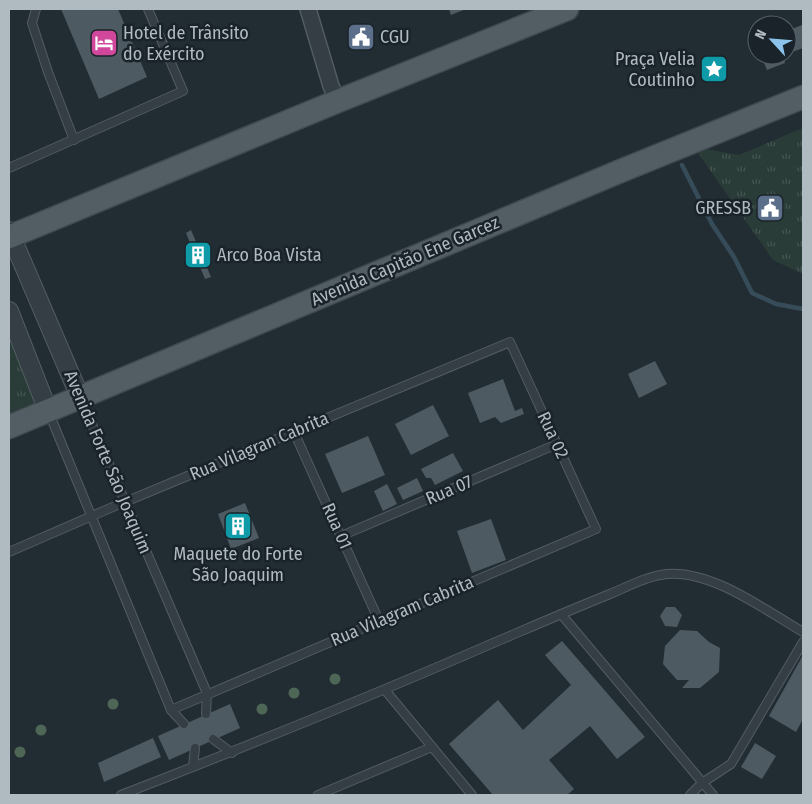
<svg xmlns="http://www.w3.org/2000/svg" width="812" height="804" viewBox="0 0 812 804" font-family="'Fira Sans Condensed',sans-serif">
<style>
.grass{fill:url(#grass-tufts)}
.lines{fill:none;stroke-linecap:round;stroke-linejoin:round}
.stream{stroke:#374c59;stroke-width:4.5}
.building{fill:#4d5a62}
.service-casing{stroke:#525c62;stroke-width:10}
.minor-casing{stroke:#525c62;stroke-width:18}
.tertiary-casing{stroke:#525c62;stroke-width:20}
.primary-casing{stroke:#414a51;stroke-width:25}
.service{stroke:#353e44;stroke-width:8}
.minor{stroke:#353e44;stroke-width:15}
.tertiary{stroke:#353e44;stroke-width:18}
.primary{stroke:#535e64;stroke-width:22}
.tree{fill:#4d6656}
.labels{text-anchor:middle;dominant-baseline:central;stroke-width:5;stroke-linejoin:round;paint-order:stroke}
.poi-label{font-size:18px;fill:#afbac1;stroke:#1a2329;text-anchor:start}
.street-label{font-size:18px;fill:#afbac1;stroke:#1a2329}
</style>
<defs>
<pattern id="grass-tufts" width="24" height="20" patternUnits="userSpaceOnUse" patternTransform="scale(1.25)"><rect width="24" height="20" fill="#293c37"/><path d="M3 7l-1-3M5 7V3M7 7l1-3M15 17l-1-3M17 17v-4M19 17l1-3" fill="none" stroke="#465652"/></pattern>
</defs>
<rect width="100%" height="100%" fill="#222d33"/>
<g class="grass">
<path d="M803,128V274L773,260L698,153L706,149L739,155Z"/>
<path d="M9,311L48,411L9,427Z"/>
</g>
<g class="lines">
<path class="stream" d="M682,165L712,224L734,257L752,293L776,304L803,309"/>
</g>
<g class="building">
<path d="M61,9H118L147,77L99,99Z"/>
<path d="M449,9H466L451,15Z"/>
<path d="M802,25L803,29V48L792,52L787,37V31Z"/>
<path d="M770,55H782L785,63L767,70L762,58Z"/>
<path d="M191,230L211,277L205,279L186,233Z"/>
<path d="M655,361L667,384L639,398L628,374Z"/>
<path d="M503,379L515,411L522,408L524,414L501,423L495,417L480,423L468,393Z"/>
<path d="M433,405L449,436L411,455L395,424Z"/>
<path d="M368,436L385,475L342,493L325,454Z"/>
<path d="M453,453L463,471L435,485L431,478H426L421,469Z"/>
<path d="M417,478L423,491L403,500L397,488Z"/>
<path d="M387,484L397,504L383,511L374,491Z"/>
<path d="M245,503L259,538L231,549L218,514Z"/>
<path d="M491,519L506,560L472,573L457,531Z"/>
<path d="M666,607H675L682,615L677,627L665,626L660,616Z"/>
<path d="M680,630L697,631L709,642L720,648L719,672L700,688H682L689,680H677L663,664L665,646Z"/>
<path d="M562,641L645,737L617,759L590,726L549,760L574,789L567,795H493L449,744L498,700L523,730L571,685L545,655Z"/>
<path d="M803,655V719L796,732L769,716Z"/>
<path d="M230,704L240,728L169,760L158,736Z"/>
<path d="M153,738L161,757L104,782L98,763Z"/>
<path d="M755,743L776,756L762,779L741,767Z"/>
</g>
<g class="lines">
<g class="service-casing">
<g id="service">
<path d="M36,9L32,23L48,72L74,140"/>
<path d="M9,168L183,91L148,9"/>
<path d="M81,399L207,693L206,714"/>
<path d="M49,413L171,710L184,724"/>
<path d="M294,432L379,621"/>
<path d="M341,536L557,444"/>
<path d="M9,552L108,509L510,342L596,529L171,710"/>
<path d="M561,614L713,795"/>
<path d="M385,690L472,795"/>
<path d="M213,739L232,753"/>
<path d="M193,767L195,748"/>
<path d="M121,795C245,747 369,697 491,644C531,627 570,610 610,594C627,587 647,576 667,574C712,570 765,610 803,632"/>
<path d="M318,795L432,747"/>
<path d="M690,795L702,783L731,764L803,642"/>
</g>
</g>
<g class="minor-casing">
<path id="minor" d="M308,9L331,86L338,101"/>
</g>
<g class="tertiary-casing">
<g id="tertiary">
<path d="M9,231L80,397"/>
<path d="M9,311L48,411"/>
</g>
</g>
<g class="primary-casing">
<g id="primary">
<path d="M9,237L338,101L567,9"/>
<path d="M9,427L623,170L803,97"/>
</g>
</g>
<use href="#service" class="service"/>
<use href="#minor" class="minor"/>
<use href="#tertiary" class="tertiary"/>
<use href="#primary" class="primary"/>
</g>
<g class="tree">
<circle cx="335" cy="679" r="5.5"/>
<circle cx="294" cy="693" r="5.5"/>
<circle cx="113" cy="704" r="5.5"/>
<circle cx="262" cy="709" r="5.5"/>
<circle cx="41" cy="730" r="5.5"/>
<circle cx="20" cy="752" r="5.5"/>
</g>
<defs>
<g id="civic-square" transform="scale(1.4375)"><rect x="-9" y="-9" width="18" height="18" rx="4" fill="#5c6f8a" stroke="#1a2329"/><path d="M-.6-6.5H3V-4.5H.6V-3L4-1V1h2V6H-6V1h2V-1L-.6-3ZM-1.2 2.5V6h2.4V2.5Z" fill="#fff"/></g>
<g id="hotel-square" transform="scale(1.4375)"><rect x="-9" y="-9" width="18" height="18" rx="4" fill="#d1479c" stroke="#1a2329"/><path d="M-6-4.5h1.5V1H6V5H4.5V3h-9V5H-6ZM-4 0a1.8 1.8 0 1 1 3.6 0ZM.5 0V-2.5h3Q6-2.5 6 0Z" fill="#fff"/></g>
<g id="sight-square" transform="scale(1.4375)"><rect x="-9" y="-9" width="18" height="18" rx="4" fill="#0f9aa8" stroke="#1a2329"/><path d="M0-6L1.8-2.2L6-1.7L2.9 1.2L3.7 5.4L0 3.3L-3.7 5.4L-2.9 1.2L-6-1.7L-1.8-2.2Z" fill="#fff"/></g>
<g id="building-square" transform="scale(1.4375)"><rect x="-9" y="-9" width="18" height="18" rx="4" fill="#0f9aa8" stroke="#1a2329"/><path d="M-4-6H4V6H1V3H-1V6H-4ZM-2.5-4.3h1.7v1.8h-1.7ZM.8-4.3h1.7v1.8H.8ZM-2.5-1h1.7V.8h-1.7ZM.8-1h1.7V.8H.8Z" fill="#fff"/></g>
</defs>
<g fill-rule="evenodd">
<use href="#civic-square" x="361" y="37"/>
<use href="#hotel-square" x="104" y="43"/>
<use href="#sight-square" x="714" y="69"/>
<use href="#civic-square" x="770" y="208"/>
<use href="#building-square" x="198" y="255"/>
<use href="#building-square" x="238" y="526"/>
</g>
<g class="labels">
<g class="poi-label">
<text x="123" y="33">Hotel de Trânsito<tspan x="123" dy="21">do Exército</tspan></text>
<text x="380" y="37">CGU</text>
<text x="695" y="59" text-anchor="end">Praça Velia<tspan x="695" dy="21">Coutinho</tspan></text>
<text x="751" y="208" text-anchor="end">GRESSB</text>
<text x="217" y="255">Arco Boa Vista</text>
<text x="238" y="554" text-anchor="middle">Maquete do Forte<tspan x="238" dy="21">São Joaquim</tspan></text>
</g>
<g class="street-label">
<text transform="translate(405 261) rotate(-23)">Avenida Capitão Ene Garcez</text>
<text transform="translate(553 435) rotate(65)">Rua 02</text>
<text transform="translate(259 446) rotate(-23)">Rua Vilagran Cabrita</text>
<text transform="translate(108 462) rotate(67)">Avenida Forte São Joaquim</text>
<text transform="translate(449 490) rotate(-23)">Rua 07</text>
<text transform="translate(337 526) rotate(66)">Rua 01</text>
<text transform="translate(402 611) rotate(-23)">Rua Vilagram Cabrita</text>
</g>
</g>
<rect width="812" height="804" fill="none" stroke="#afbac1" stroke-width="20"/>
<g transform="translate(772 40) rotate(296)"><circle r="24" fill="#1a2329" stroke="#565f66"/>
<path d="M0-4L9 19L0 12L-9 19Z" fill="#8bc3ea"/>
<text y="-8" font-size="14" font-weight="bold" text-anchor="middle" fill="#afbac1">N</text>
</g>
</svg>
